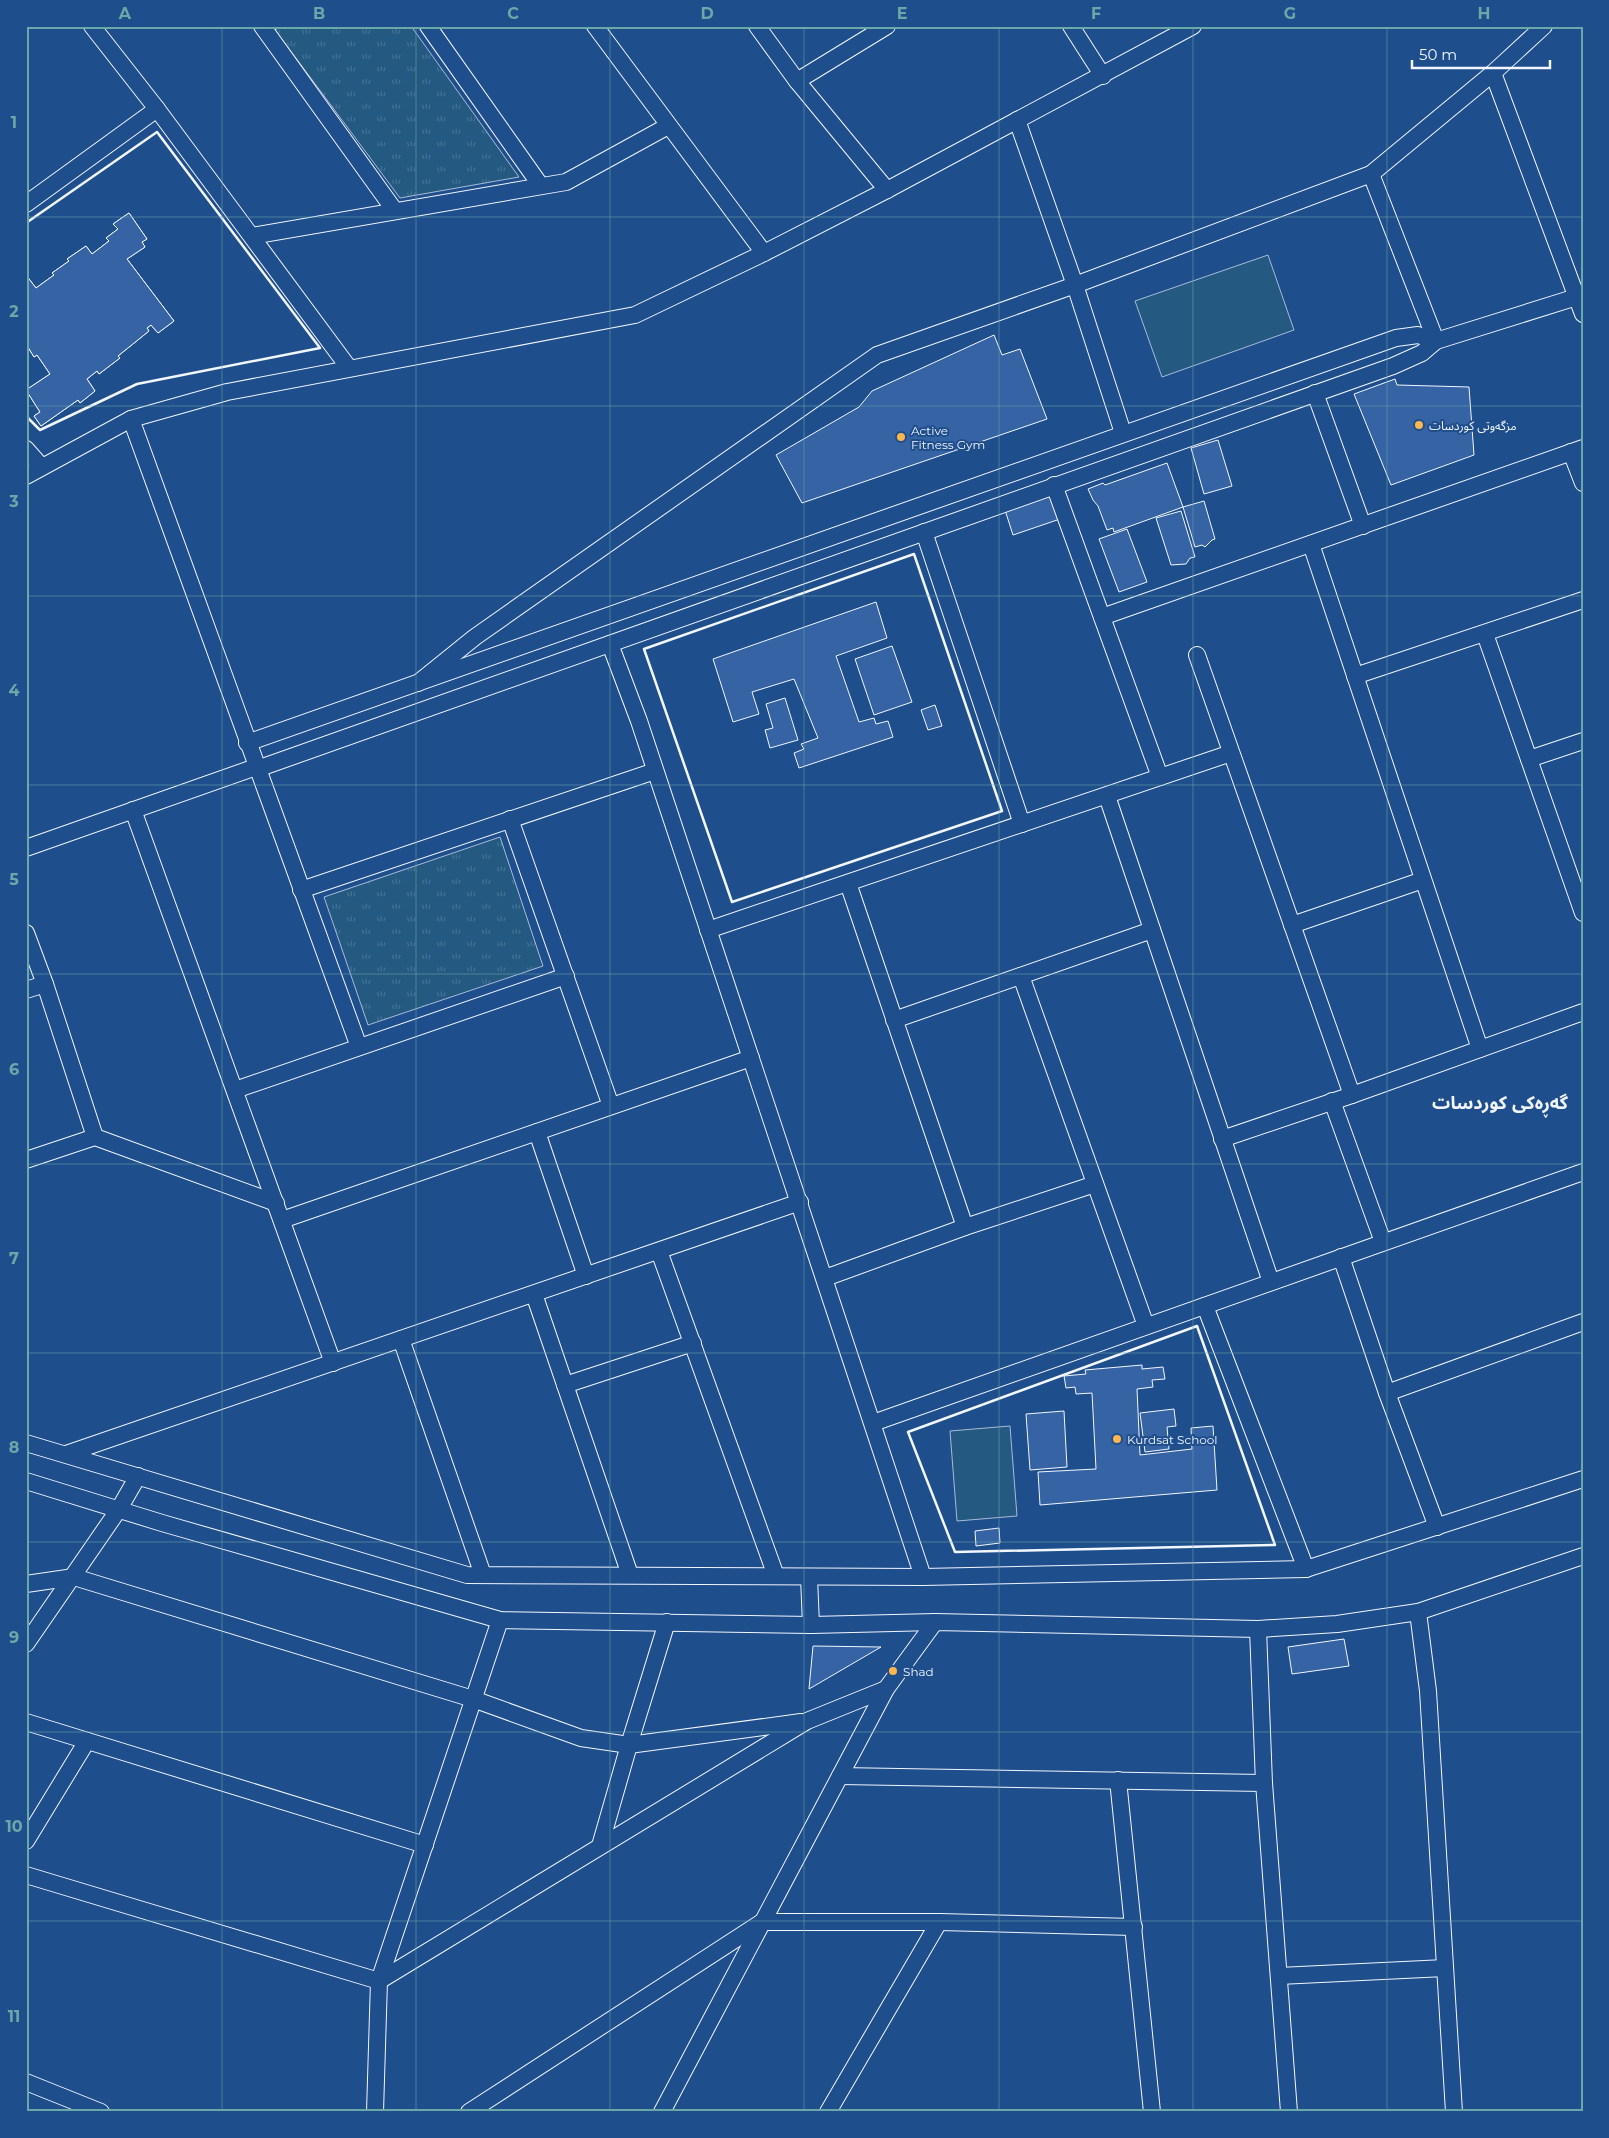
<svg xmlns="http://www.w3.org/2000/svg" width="1609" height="2138" viewBox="0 0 1609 2138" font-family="Montserrat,'Noto Sans Arabic',sans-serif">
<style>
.park{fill:url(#park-tufts);stroke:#a8bbd7}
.pitch{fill:#245a82;stroke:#a8bbd7}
.building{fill:#3563a3;stroke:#f2f6ff;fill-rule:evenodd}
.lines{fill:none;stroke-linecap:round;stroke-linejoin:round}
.street-casing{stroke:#f2f6ff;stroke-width:18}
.street{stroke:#1f4e8c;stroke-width:16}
.wall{stroke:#f2f6ff;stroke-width:2.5}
.grid{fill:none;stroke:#6aa9a8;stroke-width:1;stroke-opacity:0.55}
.poi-dot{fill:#ffb74d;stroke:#1f4e8c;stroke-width:2}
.labels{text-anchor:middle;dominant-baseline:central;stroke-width:4;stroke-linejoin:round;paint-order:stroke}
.poi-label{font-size:12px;fill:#f2f6ff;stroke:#1f4e8c;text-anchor:start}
.district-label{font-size:18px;font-weight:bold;fill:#f2f6ff;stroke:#1f4e8c}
.neatline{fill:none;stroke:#6aa9a8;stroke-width:2}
.grid-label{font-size:16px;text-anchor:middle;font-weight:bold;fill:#6aa9a8}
</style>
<defs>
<pattern id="park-tufts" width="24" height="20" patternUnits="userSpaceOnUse" patternTransform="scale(1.25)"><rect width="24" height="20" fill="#245a82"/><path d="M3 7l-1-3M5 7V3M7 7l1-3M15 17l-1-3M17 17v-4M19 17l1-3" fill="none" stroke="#447295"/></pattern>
</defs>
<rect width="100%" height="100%" fill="#1f4e8c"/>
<g class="park">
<path d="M281,26H411L519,177L400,198L275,30Z"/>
<path d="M500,837L543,966L368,1025L324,897Z"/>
</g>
<g class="pitch">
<path d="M1268,255L1294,330L1162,377L1135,301Z"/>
<path d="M1010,1426L1017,1516L957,1521L950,1431Z"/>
</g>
<g class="building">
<path d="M129,213L147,239L142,242L145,247L127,259L174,321L158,333L151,325L147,328L149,331L118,356L120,358L99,374L97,371L87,379L95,391L80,403L78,400L41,426L34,416L40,412L26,390L50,374L37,355L34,357L26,344V275L36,288L54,275L52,273L69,261L67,259L86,246L92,254L109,241L106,238L118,229L113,224ZM109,284L128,309L85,340L67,315Z"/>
<path d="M129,213L147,239L142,242L145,247L127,259L174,321L158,333L151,325L147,328L149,331L118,356L120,358L99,374L97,371L87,379L95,391L80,403L78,400L41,426L34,416L40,412L26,390L50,374L37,355L34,357L26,344V275L36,288L54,275L52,273L69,261L67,259L86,246L92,254L109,241L106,238L118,229L113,224Z"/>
<path d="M994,335L1002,355L1020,349L1047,419L802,503L776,455L859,407L872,391Z"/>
<path d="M1395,379L1397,385L1469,387L1474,455L1391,485L1354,394Z"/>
<path d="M1218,440L1232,486L1204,494L1191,448Z"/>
<path d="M1167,463L1183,507L1114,532L1113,528L1107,530L1098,506L1093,500L1088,489L1103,483L1105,485Z"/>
<path d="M1055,493L1063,518L1013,535L1005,510Z"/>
<path d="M1204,501L1215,539L1212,540L1205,547L1202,545L1195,547L1183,507Z"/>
<path d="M1181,511L1195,557L1190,558L1186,564L1171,565L1156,518Z"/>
<path d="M1127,529L1147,582L1119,592L1099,539Z"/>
<path d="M876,602L887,638L836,656L859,722L874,718L876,724L888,721L893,737L799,768L794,753L804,749L801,744L818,738L794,679L752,692L759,714L733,722L713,659Z"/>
<path d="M892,646L912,702L874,715L855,659Z"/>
<path d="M785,698L798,740L770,748L765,730L773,728L766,704Z"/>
<path d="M935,705L942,726L928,730L921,710Z"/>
<path d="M1142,1365V1369L1163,1367L1165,1379L1152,1380L1153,1387L1137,1389L1140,1455L1192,1449L1191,1428L1213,1426L1217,1490L1040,1505L1038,1472L1096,1469L1092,1393L1076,1394L1075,1387L1066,1388L1064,1376L1086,1374L1085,1370Z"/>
<path d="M1174,1409L1176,1426L1167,1427L1169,1449L1145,1452L1140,1413Z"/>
<path d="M1064,1411L1067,1467L1030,1470L1026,1414Z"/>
<path d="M999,1528L1000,1543L976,1546L975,1531Z"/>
<path d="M1344,1639L1349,1666L1292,1674L1288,1647Z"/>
<path d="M813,1646L881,1647L809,1689Z"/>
</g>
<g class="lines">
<g class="street-casing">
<g id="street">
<path d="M92,26L157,109L349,368"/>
<path d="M262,26L395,211"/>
<path d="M428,26L541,186"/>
<path d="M595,26L764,253"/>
<path d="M757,26L797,81L887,190"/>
<path d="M1071,26L1103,76"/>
<path d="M1493,73L1583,314"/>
<path d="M797,81L887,26"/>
<path d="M1017,120L1075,285L1123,433"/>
<path d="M1371,174L1436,341"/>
<path d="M26,204L157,109"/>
<path d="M252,236L566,182L668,126"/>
<path d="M1315,393L1363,526"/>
<path d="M131,419L359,1047"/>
<path d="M26,449L41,466"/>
<path d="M1571,452L1583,483"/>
<path d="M26,476L131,419L227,392L635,315L764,253L887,190L1193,26"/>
<path d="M1054,485L1160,777"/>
<path d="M924,532L1022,824"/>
<path d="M1311,544L1480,1049"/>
<path d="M1102,617L1583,448"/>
<path d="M1485,634L1583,913"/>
<path d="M610,644L639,721L923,1577"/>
<path d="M1197,655L1352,1095"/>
<path d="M1355,676L1583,600"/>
<path d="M418,683L475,637L877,355L1075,285L1371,174L1493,73L1544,26"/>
<path d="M247,743L1396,338L1418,335L1436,341"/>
<path d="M1529,759L1583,741"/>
<path d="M257,769L1393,366L1422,353L1436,341L1583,295"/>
<path d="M1107,796L1271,1282"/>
<path d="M133,810L333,1363"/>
<path d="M510,819L611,1106"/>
<path d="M26,848L256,767"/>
<path d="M848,883L965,1227"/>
<path d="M301,890L655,771"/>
<path d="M1292,925L1423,880"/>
<path d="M708,930L1231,753"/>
<path d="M26,933L45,984L95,1137"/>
<path d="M1021,976L1146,1326"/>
<path d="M26,990L45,984"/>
<path d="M894,1020L1152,930"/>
<path d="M235,1090L566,976"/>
<path d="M1332,1101L1383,1242"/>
<path d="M537,1132L586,1276"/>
<path d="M1222,1139L1352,1095L1583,1012"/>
<path d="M26,1160L95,1137L276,1203"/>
<path d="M282,1220L751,1058"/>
<path d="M659,1251L776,1576"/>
<path d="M1341,1257L1387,1393L1437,1527"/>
<path d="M825,1278L965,1227L1095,1184"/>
<path d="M534,1294L630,1575"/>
<path d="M1205,1306L1306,1569"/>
<path d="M401,1339L483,1575"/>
<path d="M565,1385L693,1343"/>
<path d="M1387,1393L1583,1322"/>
<path d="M873,1423L1583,1172"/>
<path d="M26,1443L467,1575L923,1577L1306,1569L1583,1479"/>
<path d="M66,1454L800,1202"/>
<path d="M26,1481L162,1523L500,1620L811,1625L935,1622L1258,1629L1337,1624L1418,1612L1583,1556"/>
<path d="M809,1577L811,1625"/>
<path d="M26,1584L74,1577L473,1699L581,1738L629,1745L801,1722"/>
<path d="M1418,1612L1428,1691L1454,2112"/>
<path d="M1258,1629L1264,1783L1289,2112"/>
<path d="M26,1644L119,1509L138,1476"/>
<path d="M26,1722L425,1845"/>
<path d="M840,1776L1264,1783"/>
<path d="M1118,1780L1152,2112"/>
<path d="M26,1841L87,1741"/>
<path d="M600,1846L629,1745L667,1622"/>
<path d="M26,1875L379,1981L807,1721L886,1689"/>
<path d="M1279,1976L1445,1968"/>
<path d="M26,2082L101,2112"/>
<path d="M375,2112L379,1981L500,1620"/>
<path d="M469,2112L762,1922H939L1134,1927"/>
<path d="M662,2112L886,1689L935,1622"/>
<path d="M828,2112L939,1922"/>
</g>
</g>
<use href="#street" class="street"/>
<g class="wall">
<path d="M26,223L157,132L320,348L137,384L40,430L26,416"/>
<path d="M914,554L1002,811L732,902L644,649Z"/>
<path d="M1197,1326L1275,1545L955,1552L908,1432Z"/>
</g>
</g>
<path class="grid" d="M222,26V2112M416,26V2112M610,26V2112M804,26V2112M999,26V2112M1193,26V2112M1387,26V2112M26,217H1583M26,406H1583M26,596H1583M26,785H1583M26,974H1583M26,1164H1583M26,1353H1583M26,1542H1583M26,1732H1583M26,1921H1583"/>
<g class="poi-dot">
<circle cx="1419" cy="425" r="5"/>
<circle cx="901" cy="437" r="5"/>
<circle cx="1117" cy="1439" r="5"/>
<circle cx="893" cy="1671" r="5"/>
</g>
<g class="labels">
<g class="poi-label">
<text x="1429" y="425">مزگەوتی كوردسات</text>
<text x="911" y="430">Active<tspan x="911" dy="14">Fitness Gym</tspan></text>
<text x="1127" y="1439">Kurdsat School</text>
<text x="903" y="1671">Shad</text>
</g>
<g class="district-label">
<text x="1500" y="1103">گەڕەکی کوردسات</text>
</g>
</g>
<rect width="1609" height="2138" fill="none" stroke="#1f4e8c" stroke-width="55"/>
<path d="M1412 60v8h138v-8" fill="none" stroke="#f2f6ff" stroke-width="2.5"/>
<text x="1419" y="60" font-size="15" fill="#f2f6ff" stroke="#1f4e8c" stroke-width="4" paint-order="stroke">50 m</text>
<rect x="28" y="28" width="1554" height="2082" class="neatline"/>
<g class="grid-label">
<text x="125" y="19">A</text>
<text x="319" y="19">B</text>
<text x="513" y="19">C</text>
<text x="707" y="19">D</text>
<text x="902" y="19">E</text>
<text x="1096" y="19">F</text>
<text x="1290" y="19">G</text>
<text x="1484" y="19">H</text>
<text x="14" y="128">1</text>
<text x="14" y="317">2</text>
<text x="14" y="507">3</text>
<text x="14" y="696">4</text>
<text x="14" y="885">5</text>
<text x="14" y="1075">6</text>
<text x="14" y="1264">7</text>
<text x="14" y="1453">8</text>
<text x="14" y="1643">9</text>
<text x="14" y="1832">10</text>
<text x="14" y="2022">11</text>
</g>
</svg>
